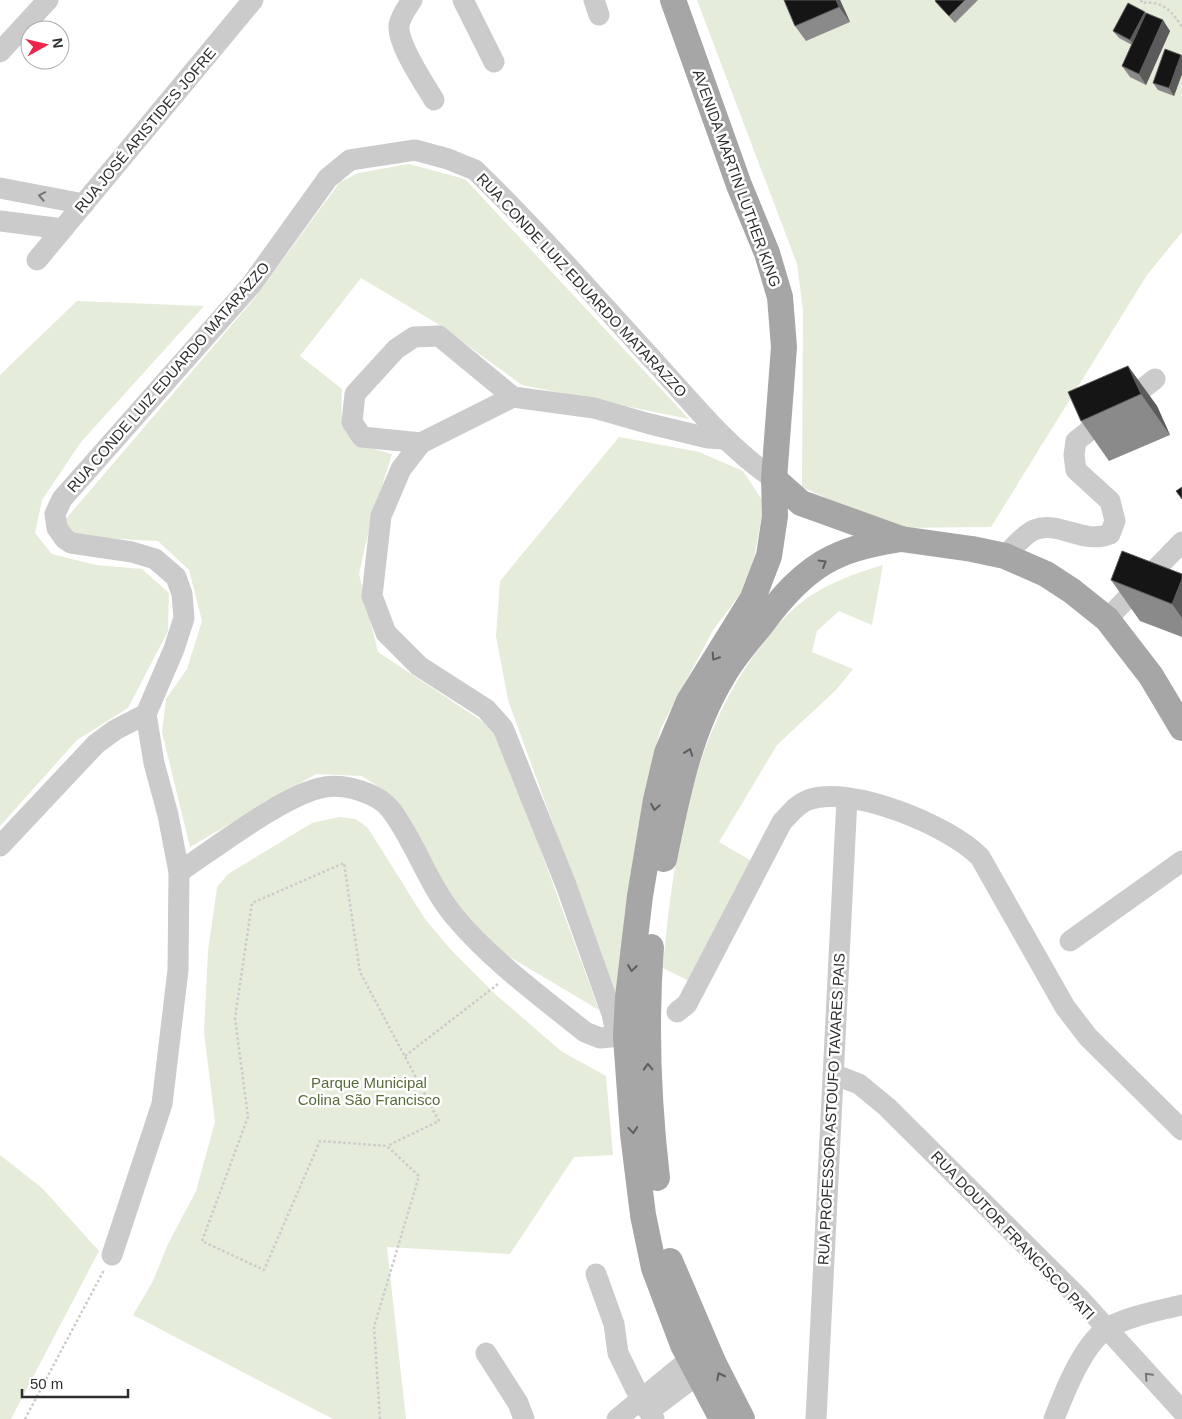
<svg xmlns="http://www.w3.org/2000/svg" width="1182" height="1419" viewBox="0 0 1182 1419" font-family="Arial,sans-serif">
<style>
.green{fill:#e6ecda}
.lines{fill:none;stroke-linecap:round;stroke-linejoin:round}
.path{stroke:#cbcbcb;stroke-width:2.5;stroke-dasharray:2.5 2.5;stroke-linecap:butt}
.minor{stroke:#cbcbcb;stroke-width:21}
.major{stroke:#a6a6a6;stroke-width:26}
.wall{fill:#8a8a8a}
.shaded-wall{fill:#5b5b5b}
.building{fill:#151515;stroke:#5b5b5b}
.oneway{stroke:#757575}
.oneway2{stroke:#5e5e5e}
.labels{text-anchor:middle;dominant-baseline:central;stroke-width:5;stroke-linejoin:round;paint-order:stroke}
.street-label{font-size:15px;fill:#2e2e2e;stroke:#fff}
.park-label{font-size:15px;fill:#576c38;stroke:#fff}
</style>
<rect width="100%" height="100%" fill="#fff"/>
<g class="green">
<path d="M697,0H1182V232L1147,275L991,527L891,528L802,487L803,311L797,264Z"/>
<path d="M409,164L465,179L689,419L522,385L438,324L361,278L300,356L342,389C339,438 346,442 392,454L370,525L359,574L378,652L497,731L599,1010L503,953L449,896L395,798L362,776L316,774L190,847L162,732L166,699L187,669L202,621L189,570L158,541L98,538L74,534L64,521L253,300L340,182L358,173Z"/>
<path d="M77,301L204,306L81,442L42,500L35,533L52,554L96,565L142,569L169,593L168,631L128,708L77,740L0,826V375Z"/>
<path d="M619,437L699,452L743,471L764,503L750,581L713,630L661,728L643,801L615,995L508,700L496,636L500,581Z"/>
<path d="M883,565L872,625L839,611L817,631L812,652L853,669L836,690L777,745L719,842L755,863L689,981L663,968C673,856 690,739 760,647C774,628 791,609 810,596C833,581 857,573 883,565Z"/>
<path d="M339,817L356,819L368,828L425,919L452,951L495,994L561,1051L606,1076L613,1155L574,1157L510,1254L387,1247L406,1419H333L133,1315L153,1281L168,1244L196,1191L215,1122L204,1032L208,951L217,887L228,874L312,823Z"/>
<path d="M0,1155L42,1188L99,1251L11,1419H0Z"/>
</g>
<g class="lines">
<g class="path">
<path d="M1141,0L1142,3C1162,0 1172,11 1182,27"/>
<path d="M405,1056L498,984"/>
<path d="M25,1419L104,1270"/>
<path d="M380,1419L374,1327L419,1176L387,1146L320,1141L264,1270L202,1241L248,1117L235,1018L252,903L344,863L360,972L439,1121L387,1146"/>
</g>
<g class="minor">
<path d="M412,0C407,8 401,15 399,25C397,44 424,83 434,100"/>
<path d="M463,0L494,62"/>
<path d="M594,0L599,15"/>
<path d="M0,52L48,0"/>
<path d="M0,188L84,204"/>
<path d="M0,221L63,229"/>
<path d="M37,260L253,0"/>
<path d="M421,443L362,437L352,422L355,394L396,349L414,337L439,336L513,397"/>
<path d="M1005,556C1013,548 1023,535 1034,530C1059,520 1083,545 1110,534L1115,521L1110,501L1076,470L1074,455L1076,441L1155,379"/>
<path d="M1107,619L1182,542"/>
<path d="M0,846L96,744L115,730L146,714"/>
<path d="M179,872C214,849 286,793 325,787C346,784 378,793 391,810C416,843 428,885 455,917C492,961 540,996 585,1032L600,1038L630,1035"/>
<path d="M1070,941L1182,861"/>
<path d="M677,1012L687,1004L782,822C790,814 797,804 808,800C850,784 950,826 980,857L1065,1007L1088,1037L1182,1130"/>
<path d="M617,1037L612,1014L566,885L503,728L486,709L419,666L386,633L372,596L381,516L401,469L421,443L513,397L594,408L650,424L708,438L723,439"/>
<path d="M833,1074L859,1084L887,1107L1080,1299L1182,1411"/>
<path d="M112,1255L162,1104L178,970L179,872L168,815L154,763L146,714L174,649L184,618L182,594L176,577L155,559L132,552L71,543L65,539L57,528L55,514L62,499L251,285L328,178L350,160L415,150L448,159L475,170C538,231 596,298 655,362C693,404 727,447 774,479"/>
<path d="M596,1274L614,1324L618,1353L641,1400L654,1419"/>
<path d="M486,1353L518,1403L524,1419"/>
<path d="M649,1411L698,1374"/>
<path d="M617,1419L690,1359"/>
<path d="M816,1419L847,798"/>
<path d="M1054,1419C1064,1393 1082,1347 1105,1330C1123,1317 1161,1310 1182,1305"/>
</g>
<g class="major">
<path d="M673,0L739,185L767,253L780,297L784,347L774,479L775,516L769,556L753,598L689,701L667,753L656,800L640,896L628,997L626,1037L633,1134L643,1215L654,1268L683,1345L722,1419"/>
<path d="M774,479L801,503L901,539L972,549L1005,556L1046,574L1072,591L1107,619L1151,676L1182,728"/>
<path d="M664,859C677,796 689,732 723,676C733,658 748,641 761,625C780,599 803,572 832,558C854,547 877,543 901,539"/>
<path d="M651,947C645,1025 648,1100 657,1178"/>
<path d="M670,1261L714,1364L742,1419"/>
</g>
</g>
<g class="wall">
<path d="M840,0L850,22L806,41L795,26Z"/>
<path d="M936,0H978L955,23L941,8L935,1Z"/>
<path d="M1146,14L1170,31L1146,85L1130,77L1122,66L1132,45L1119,38L1113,31Z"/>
<path d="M1181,55L1182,56V74L1174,96L1158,90L1153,83Z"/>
<path d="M1128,366L1157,406L1170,435L1109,461L1081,421Z"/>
<path d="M1182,574V637L1140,621L1111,580Z"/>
</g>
<g class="shaded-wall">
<path d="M836,0H840L850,22L839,7Z"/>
<path d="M1145,12L1150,19L1136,47L1130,40Z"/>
<path d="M1163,20L1170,31L1146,85L1139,74Z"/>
<path d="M1181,55L1182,56V74L1174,96L1169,88Z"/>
<path d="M1128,366L1157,406L1170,435L1141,394Z"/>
<path d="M1182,579V618L1172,604Z"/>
</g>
<g class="building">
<path d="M784,0H836L839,7L795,26Z"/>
<path d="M936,0H965L949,16L935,1Z"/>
<path d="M1128,3L1145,12L1130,40L1113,31Z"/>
<path d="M1146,13L1163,20L1139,74L1122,66Z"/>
<path d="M1165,49L1181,55L1169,88L1153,83Z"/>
<path d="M1128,366L1141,394L1081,421L1068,392Z"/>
<path d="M1182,487V499L1176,491Z"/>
<path d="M1122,551L1182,574V579L1172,604L1111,580Z"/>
</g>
<defs><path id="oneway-chevron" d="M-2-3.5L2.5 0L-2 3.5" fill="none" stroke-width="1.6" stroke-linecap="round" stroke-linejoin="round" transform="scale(1.25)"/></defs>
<g class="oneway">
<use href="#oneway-chevron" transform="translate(42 196) rotate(-169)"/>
<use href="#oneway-chevron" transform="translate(1148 1376) rotate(-133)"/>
</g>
<g class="oneway2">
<use href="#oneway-chevron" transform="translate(823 563) rotate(-31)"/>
<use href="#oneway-chevron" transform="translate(715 657) rotate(123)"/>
<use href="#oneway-chevron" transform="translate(689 752) rotate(-70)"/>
<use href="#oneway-chevron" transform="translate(655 807) rotate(100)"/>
<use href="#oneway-chevron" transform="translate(632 968) rotate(97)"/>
<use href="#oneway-chevron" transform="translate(648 1067) rotate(-92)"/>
<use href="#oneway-chevron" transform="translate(633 1130) rotate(85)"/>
<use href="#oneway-chevron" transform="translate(720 1376) rotate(-117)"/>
</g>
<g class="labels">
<g class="street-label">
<text transform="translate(145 130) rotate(-50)">RUA JOSÉ ARISTIDES JOFRE</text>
<text transform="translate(737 178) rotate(70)">AVENIDA MARTIN LUTHER KING</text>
<text transform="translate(582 285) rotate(47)">RUA CONDE LUIZ EDUARDO MATARAZZO</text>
<text transform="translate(168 377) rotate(-49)">RUA CONDE LUIZ EDUARDO MATARAZZO</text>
<text transform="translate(831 1109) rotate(-87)">RUA PROFESSOR ASTOUFO TAVARES PAIS</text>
<text transform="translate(1013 1235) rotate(46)">RUA DOUTOR FRANCISCO PATI</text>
</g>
<g class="park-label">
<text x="369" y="1082">Parque Municipal<tspan x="369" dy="17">Colina São Francisco</tspan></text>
</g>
</g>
<g transform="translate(45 45) rotate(82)"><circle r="24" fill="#ffffff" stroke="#ababab"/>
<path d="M0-4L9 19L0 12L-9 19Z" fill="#f1234b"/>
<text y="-8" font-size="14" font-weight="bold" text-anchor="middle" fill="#2e2e2e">N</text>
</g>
<path d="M22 1389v8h106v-8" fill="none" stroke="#2e2e2e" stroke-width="2.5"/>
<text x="30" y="1389" font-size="15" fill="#2e2e2e" stroke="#ffffff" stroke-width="4" paint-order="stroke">50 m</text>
</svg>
